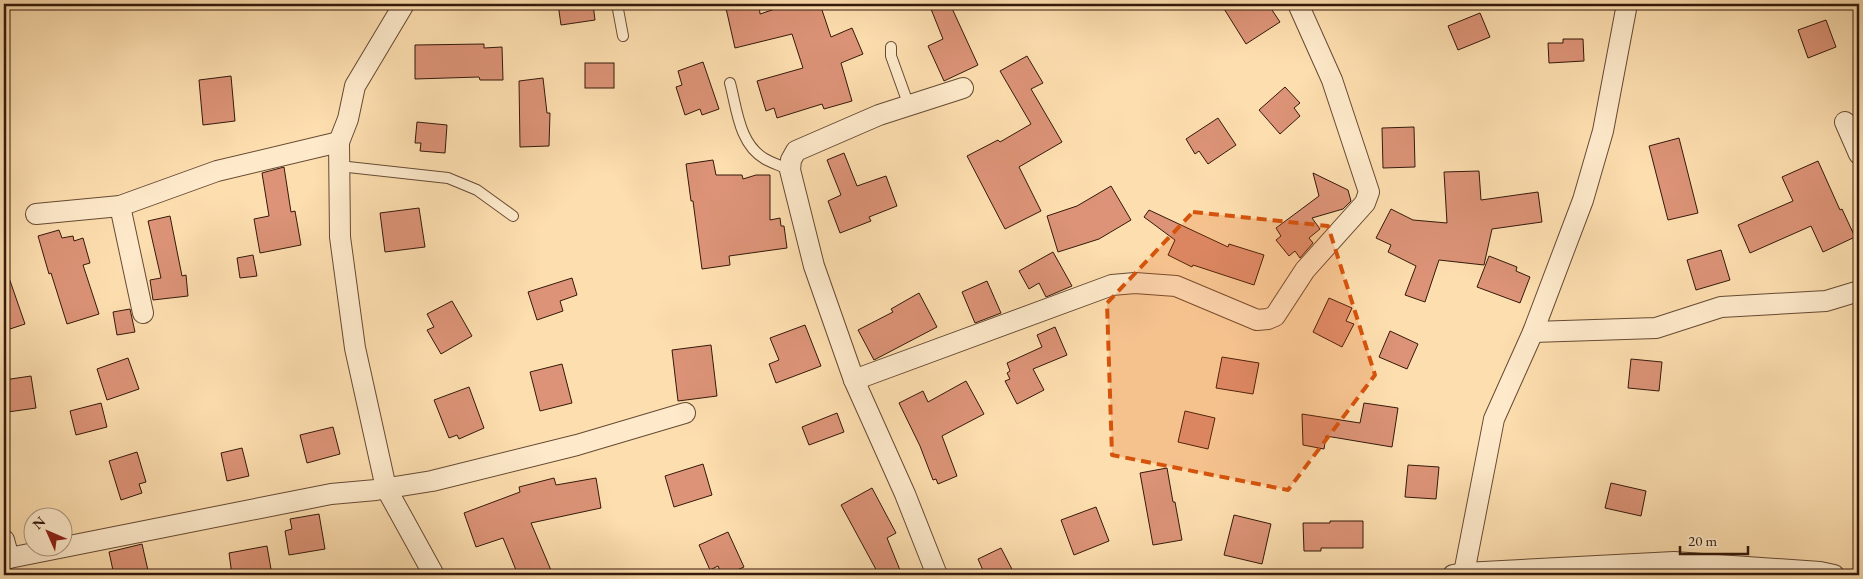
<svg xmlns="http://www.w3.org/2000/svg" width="1863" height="579" viewBox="0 0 1863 579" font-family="'EB Garamond',serif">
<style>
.building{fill:#dc9377;stroke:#34190a}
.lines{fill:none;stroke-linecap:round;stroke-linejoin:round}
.lane-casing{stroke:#664a33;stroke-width:12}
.street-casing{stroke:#664a33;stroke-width:22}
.lane{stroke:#feeacb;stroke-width:10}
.street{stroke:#feeacb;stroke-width:20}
.marked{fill:#d6530c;fill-opacity:0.2;stroke:#d6530c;stroke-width:4;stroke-dasharray:10 6;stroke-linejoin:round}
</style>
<rect width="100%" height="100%" fill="#fddeaf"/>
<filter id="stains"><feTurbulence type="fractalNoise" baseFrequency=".004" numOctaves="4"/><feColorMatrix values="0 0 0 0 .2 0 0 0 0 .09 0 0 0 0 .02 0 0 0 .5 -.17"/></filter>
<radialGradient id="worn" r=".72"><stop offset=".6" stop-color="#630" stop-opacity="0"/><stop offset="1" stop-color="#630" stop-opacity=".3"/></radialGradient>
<g class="building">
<path d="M558,4H593L595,20L561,25Z"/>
<path d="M725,4H759L760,14L790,4H820L831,37L852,28L863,54L841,63L852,101L824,109L822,104L777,118L774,108L766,111L757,81L803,68L792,34L735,48Z"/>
<path d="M929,4H950L978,65L944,81L928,46L943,39Z"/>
<path d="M1221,4H1268L1280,22L1246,44Z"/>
<path d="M1480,13L1490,37L1458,50L1448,26Z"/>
<path d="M1826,20L1836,47L1808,58L1798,30Z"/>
<path d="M1563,39H1583L1584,61L1549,63L1548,43H1563Z"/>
<path d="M484,44V48L502,47L503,80H480L479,77L415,79V45Z"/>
<path d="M1027,56L1043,83L1031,89L1062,142L1019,167L1041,211L1005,229L967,156L998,140L1000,142L1031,124L1000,71Z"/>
<path d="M703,62L719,109L702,115L700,109L685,115L676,87L682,85L678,71Z"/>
<rect x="585" y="63" width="29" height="25"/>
<path d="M231,76L235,121L203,125L199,80Z"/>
<path d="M543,78L547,113H550L549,146L520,147L519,81Z"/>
<path d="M1285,87L1300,103L1294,108L1300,116L1280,134L1259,110Z"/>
<path d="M1218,118L1236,145L1208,164L1199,151L1195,154L1186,139Z"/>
<path d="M417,122L447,125L445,153L420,151L421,143H415Z"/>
<path d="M1414,127L1415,167L1383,168L1382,128Z"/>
<path d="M1679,138L1698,213L1668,220L1649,146Z"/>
<path d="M844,153L857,186L886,176L897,206L869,217L871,221L840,233L828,201L841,195L827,160Z"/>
<path d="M713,160L716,175H742L743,179L756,175H770V220L780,218L781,226H784L787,248L729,256L730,265L702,269L693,201H691L686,164Z"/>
<path d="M1818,161L1840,210L1842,209L1855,237L1823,252L1811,226L1750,253L1738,225L1793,201L1782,177Z"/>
<path d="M284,167L291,212L295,211L301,245L260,253L254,219L269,216L262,173Z"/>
<path d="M1479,171L1481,200L1538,192L1542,222L1492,229L1484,265L1439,260L1425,302L1405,295L1416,266L1388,252L1391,245L1376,238L1391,209L1413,220L1447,223L1444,172Z"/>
<path d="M1313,173L1348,190L1351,201L1343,209L1312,218L1320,229L1309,238L1313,243L1300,258L1295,251L1289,256L1276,240L1281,236L1276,228L1319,196Z"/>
<path d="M1111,186L1131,220L1099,239L1058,252L1047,216L1077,206Z"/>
<path d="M419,208L425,247L385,252L380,213Z"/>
<path d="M1149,210L1228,247L1229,244L1264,255L1254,285L1193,265L1192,267L1168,255L1175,240L1144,217Z"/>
<path d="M170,216L182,276L186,275L188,296L153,300L150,280L161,278L148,221Z"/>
<path d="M59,230L62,238L73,236L74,241L83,238L90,263L83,265L99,314L67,324L51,273L49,274L38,236Z"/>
<path d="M1721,250L1730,280L1696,290L1687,260Z"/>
<path d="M1053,252L1072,286L1046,297L1039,283L1029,289L1019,271Z"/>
<path d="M253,255L257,276L240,278L237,258Z"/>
<path d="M1489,256L1517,267L1516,271L1530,277L1520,303L1477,287Z"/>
<path d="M4,272H7L25,324L4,331Z"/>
<path d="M572,278L577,295L560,301L563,311L537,320L528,292Z"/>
<path d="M987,281L1001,313L975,323L962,292Z"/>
<path d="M919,293L937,327L874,360L858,330L893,312L891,309Z"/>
<path d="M1329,298L1352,308L1346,321L1354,324L1342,347L1313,332Z"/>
<path d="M452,301L472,336L441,354L427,330L434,327L427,314Z"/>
<path d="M130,309L135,332L117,335L113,312Z"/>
<path d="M805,325L821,366L776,383L769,364L779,360L770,338Z"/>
<path d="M1055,327L1067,355L1033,369L1044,390L1017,404L1005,381L1010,379L1007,373L1010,371L1007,363L1042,347L1037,335Z"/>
<path d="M1390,331L1418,344L1407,369L1379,357Z"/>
<path d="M711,345L717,396L678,401L672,350Z"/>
<path d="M1222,357L1259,363L1253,394L1216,388Z"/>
<path d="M128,358L139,389L107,400L97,369Z"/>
<path d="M1631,359L1662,362L1659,391L1628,388Z"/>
<path d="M562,364L572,403L540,411L530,372Z"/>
<path d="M31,376L36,408L8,412L4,380Z"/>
<path d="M966,381L984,414L942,436L957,476L938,484L936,479L933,480L920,446L899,403L923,391L928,402Z"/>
<path d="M469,387L484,428L459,439L457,435L449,438L434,400Z"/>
<path d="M101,403L107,427L76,435L70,411Z"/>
<path d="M1364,403L1398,408L1392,447L1326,436L1324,449L1303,445L1302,414L1360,423Z"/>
<path d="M1185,411L1215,418L1208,449L1178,442Z"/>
<path d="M837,413L844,432L809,445L802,427Z"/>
<path d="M333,427L340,454L307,463L300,435Z"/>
<path d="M242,448L249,476L227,481L221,453Z"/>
<path d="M137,452L146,482L139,484L142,493L121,500L109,461Z"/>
<path d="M703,464L712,495L674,507L665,476Z"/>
<path d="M1408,465L1439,467L1436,499L1405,497Z"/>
<path d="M1167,468L1173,502H1175L1182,540L1153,545L1140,473Z"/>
<path d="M554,478L556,485L596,478L601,508L531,523L553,575H518L503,538L476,547L464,513L520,492L519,487Z"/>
<path d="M1611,483L1646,491L1641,516L1605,508Z"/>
<path d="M872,488L896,533L887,538L902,575H879L841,505Z"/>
<path d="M1096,507L1109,541L1074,555L1061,520Z"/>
<path d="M319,514L325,549L289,555L285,531L292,529L290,519Z"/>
<path d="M1234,515L1271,524L1262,564L1224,555Z"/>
<path d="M1330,521H1363V548H1321V551H1304L1303,523H1330Z"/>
<path d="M728,532L744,567L726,575H722L718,566L710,570L699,545Z"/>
<path d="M142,544L149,575H114L109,552Z"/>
<path d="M267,546L272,575H232L229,553Z"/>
<path d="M1001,548L1015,575H985L978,559Z"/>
</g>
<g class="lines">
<g class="lane-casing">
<g id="lane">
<path d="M617,4L623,36"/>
<path d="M891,47V56L909,106"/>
<path d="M730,83C737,109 739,144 765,159C772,163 782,166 790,170"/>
<path d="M339,166L448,178L477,190L513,216"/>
</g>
</g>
<g class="street-casing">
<g id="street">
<path d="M404,4L355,86L348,119L339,142L340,237L355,348L386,488L434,575"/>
<path d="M1845,122L1859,154"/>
<path d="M120,206L143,313"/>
<path d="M36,214L120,206L217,171L339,142"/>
<path d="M1533,332L1656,328L1721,307L1826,301L1859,291"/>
<path d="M854,380L1112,285L1135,283L1176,286L1257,320L1268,319L1275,316L1305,270L1365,203L1369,192L1332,80L1298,4"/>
<path d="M4,540L9,558"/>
<path d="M4,559L331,494L376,490L432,481L577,445L685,413"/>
<path d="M1464,573L1494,419L1533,332L1583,200L1603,131L1627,4"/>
<path d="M937,575L905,494L854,380L814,266L790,170L791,160L796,151L879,115L963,88"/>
<path d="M1453,575L1464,573L1674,562L1820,572L1834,575"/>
</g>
</g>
<use href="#lane" class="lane"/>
<use href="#street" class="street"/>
</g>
<path class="marked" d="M1193,212L1328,226L1375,375L1288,490L1112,455L1107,303Z"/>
<rect width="1863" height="579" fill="none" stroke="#fddeaf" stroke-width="20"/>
<rect x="5" y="5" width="1853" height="569" fill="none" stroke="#34190a" stroke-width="2.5"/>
<rect x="10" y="10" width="1843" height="559" fill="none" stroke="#34190a"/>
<g transform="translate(48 532) rotate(315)"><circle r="24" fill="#feeacb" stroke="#ad967e"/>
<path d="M0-4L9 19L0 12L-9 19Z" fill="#8f2418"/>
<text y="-8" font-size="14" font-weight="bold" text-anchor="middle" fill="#34190a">N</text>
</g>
<path d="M1680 546v8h68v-8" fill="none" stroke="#34190a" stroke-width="2.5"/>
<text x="1688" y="546" font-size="15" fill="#34190a" stroke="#feeacb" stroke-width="4" paint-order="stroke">20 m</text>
<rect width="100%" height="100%" filter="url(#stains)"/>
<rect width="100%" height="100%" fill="url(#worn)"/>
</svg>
